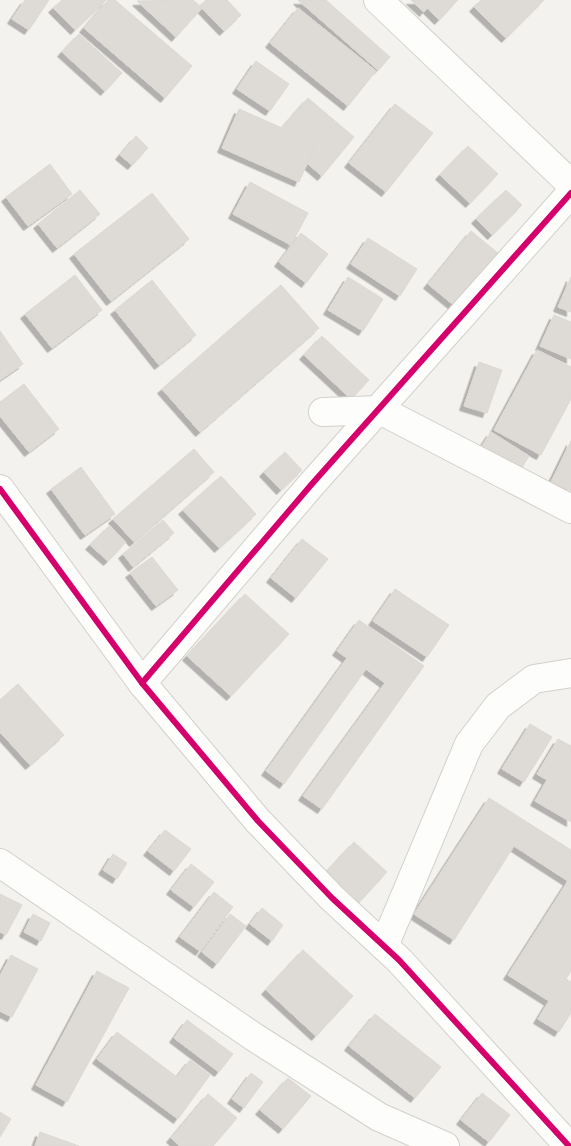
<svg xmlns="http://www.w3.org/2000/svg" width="571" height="1146" viewBox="0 0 571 1146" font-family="'DM Sans',sans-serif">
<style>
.building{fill:#dedbd6;stroke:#dcd9d4;filter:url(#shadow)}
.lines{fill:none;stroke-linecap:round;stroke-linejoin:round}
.minor-casing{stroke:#d2d0cb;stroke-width:30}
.minor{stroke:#fdfdfc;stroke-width:28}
.cycleway-casing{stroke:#fff;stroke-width:9}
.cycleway{stroke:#d6006c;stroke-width:6}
</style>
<defs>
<filter id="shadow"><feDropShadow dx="-4.5" dy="4.5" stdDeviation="0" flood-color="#0004"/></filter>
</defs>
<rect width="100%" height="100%" fill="#f4f2ee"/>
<g class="building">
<path d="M25,0H49L29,30L12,19Z"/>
<path d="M62,0H106L75,30L53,8Z"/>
<path d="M108,0H115L192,66L165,98L84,28Z"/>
<path d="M193,0L202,8L176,37L137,1Z"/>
<path d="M206,0H227L241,15L224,31L200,6Z"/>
<path d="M298,0H326L390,57L378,70Z"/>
<path d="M411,0H458L439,20L427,8L424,12Z"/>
<path d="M481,0H544L506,38L474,7Z"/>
<path d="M298,8L376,71L348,106L270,43Z"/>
<path d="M79,34L122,73L105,91L62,52Z"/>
<path d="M256,61L289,84L270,111L237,89Z"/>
<path d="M308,98L354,137L322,176L275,136Z"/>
<path d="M395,104L433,133L386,192L349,163Z"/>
<path d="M239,109L316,143L299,182L222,148Z"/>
<path d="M136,136L148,148L132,165L120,155Z"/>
<path d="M468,146L498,174L470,203L440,175Z"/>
<path d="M50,164L72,194L28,226L6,197Z"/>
<path d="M250,182L308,213L291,245L233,214Z"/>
<path d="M80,190L100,214L57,248L38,224Z"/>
<path d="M506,190L522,205L492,235L476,219Z"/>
<path d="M152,193L189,239L111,301L74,254Z"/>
<path d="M471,231L499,254L456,307L428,284Z"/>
<path d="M301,233L328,254L306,283L279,262Z"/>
<path d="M368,238L417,269L400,296L351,264Z"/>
<path d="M75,275L102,310L52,348L25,314Z"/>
<path d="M348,277L383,299L363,331L328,310Z"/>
<path d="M571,277V312L558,307Z"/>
<path d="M152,280L196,335L159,365L115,310Z"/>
<path d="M281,285L319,328L200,432L162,389Z"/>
<path d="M554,315L571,322V359L540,346Z"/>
<path d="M0,331L23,364L0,380Z"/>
<path d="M322,336L369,380L351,399L304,355Z"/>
<path d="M537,350L571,367V399L541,455L494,430Z"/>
<path d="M479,362L502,370L487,413L464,406Z"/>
<path d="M24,384L59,429L29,452L0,416V402Z"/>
<path d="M491,432L529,456L517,476L478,452Z"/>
<path d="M571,441V491L551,482Z"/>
<path d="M194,449L214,472L134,542L113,519Z"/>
<path d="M285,452L302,470L281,490L264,472Z"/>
<path d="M81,467L115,514L85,535L51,489Z"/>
<path d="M221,476L256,514L219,548L183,510Z"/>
<path d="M163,520L174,533L133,567L123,554Z"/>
<path d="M109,526L126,542L108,561L90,545Z"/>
<path d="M302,539L328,559L296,598L271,578Z"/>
<path d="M152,557L178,590L156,606L130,573Z"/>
<path d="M395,589L449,625L427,657L373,621Z"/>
<path d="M245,594L289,634L231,696L187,656Z"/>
<path d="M359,620L424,666L322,809L303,796L385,683L366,669L284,784L266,771L347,658L337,651Z"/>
<path d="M18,684L64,735L30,765L0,732V700Z"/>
<path d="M530,724L552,737L524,782L502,769Z"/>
<path d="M558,739L571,746V822L535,801L547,780L537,774Z"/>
<path d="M489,798L571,850V971L566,979L571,982V1013L559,1032L538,1019L549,1001L508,975L568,881L514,846L454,940L414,914Z"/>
<path d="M165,830L191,849L174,871L148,851Z"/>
<path d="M354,842L387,872L353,909L320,879Z"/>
<path d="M113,854L127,863L117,879L103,870Z"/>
<path d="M191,864L214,882L194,907L171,890Z"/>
<path d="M214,892L233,907L200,951L180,937Z"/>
<path d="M0,894L22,905L6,935L0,932Z"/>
<path d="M262,908L283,925L272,941L250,924Z"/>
<path d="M33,914L50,923L41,941L24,932Z"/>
<path d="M230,914L246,926L217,964L202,952Z"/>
<path d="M303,950L353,996L316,1036L266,990Z"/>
<path d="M11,955L38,969L12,1017L0,1011V976Z"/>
<path d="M97,971L129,988L67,1102L36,1085Z"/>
<path d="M375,1014L441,1067L415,1098L349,1046Z"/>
<path d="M187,1020L233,1054L219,1072L174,1038Z"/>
<path d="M117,1032L177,1077L190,1060L210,1075L178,1119L97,1059Z"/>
<path d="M251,1073L263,1082L244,1108L232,1099Z"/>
<path d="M288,1078L311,1096L283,1129L260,1110Z"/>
<path d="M482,1093L510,1115L489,1142L461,1120Z"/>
<path d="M208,1094L237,1118L213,1146H180L171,1138Z"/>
<path d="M0,1112L11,1119L0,1137Z"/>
<path d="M40,1132L79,1146H35Z"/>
</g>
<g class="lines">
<g class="minor-casing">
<g id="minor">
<path d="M378,0L571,184"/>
<path d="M323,412L380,410L571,509"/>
<path d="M0,489L142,683L258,821L332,898L399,960L569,1146"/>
<path d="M142,683L311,485L571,193"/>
<path d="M0,863L254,1037L379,1117L445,1146"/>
<path d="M384,946L469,744L498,706L534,679L571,673"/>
</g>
</g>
<use href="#minor" class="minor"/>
<g class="cycleway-casing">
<g id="cycleway">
<path d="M0,489L142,683L258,821L332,898L399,960L569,1146"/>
<path d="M142,683L311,485L571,193"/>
</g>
</g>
<use href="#cycleway" class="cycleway"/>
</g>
</svg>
